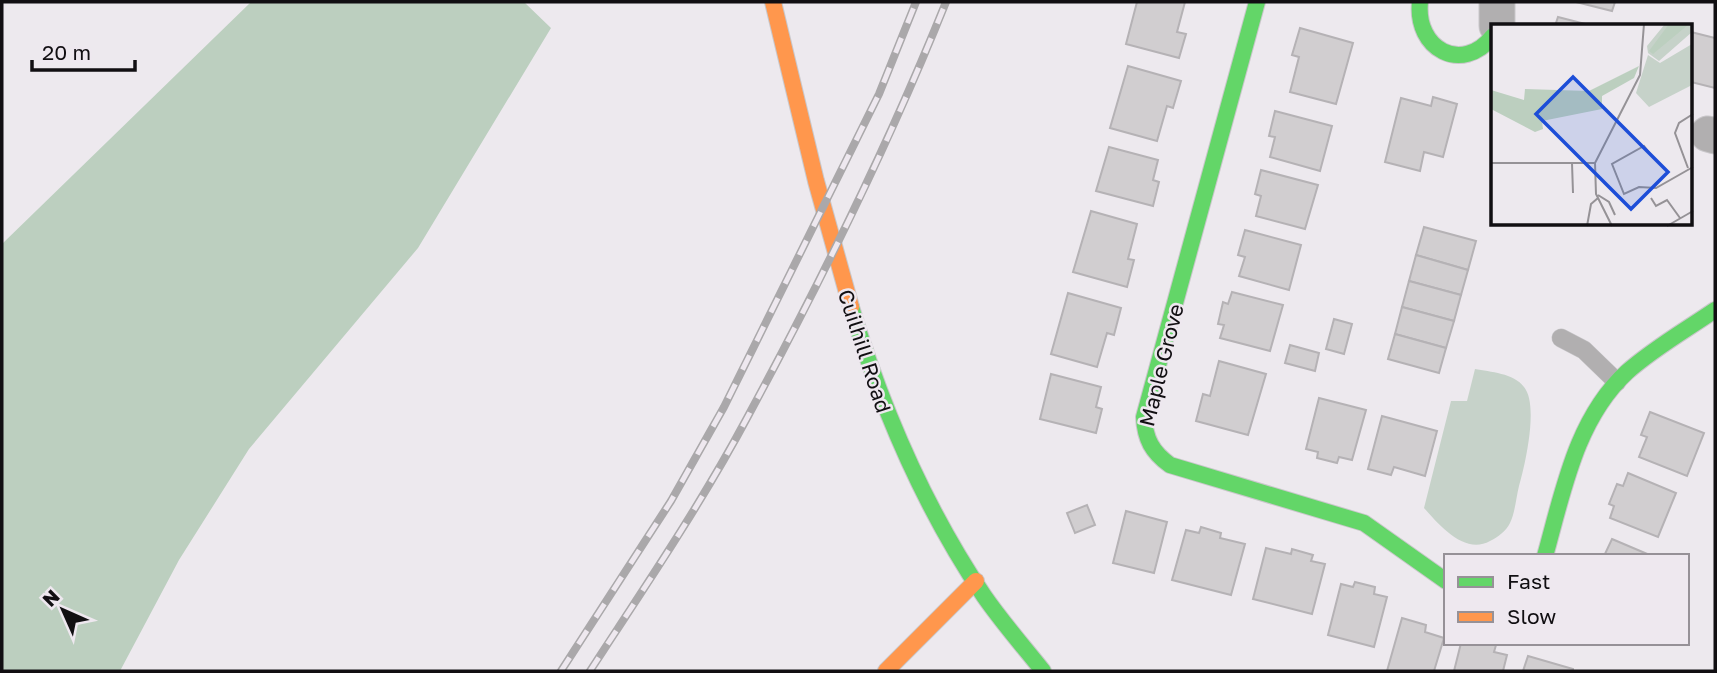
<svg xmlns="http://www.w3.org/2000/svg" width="1717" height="673" viewBox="0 0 1717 673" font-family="'Golos Text',sans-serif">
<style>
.green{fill:#c6d2c9}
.forest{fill:#bccfbf}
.building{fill:#d1ced0;stroke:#b5b2b5;stroke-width:2}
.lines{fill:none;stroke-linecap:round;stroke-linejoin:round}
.lane-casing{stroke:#c9c7ca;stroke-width:19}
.street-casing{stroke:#c9c7ca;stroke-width:37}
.fast-casing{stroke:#c9c7ca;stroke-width:18}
.slow-casing{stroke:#c9c7ca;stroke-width:18}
.lane{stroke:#b1afb0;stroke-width:18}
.street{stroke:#b1afb0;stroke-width:35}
.fast{stroke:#63d668;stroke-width:16}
.slow{stroke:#ff974d;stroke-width:16}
.rail-casing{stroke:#aaa8aa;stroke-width:8}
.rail{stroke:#eee8ef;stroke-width:5;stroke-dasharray:16;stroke-linecap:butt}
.labels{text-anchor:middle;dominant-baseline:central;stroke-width:5;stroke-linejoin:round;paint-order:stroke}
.street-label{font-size:21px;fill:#110f12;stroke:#eee8ef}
.inset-road{fill:none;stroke:#959296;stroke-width:2}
.view{fill:#1d4ed8;fill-opacity:0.15;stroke:#1d4ed8;stroke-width:3.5}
.inset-edge{fill:none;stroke:#110f12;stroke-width:3.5}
</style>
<rect width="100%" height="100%" fill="#ede9ee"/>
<path class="green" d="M1475,369C1490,372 1514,373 1524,387C1539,405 1525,465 1519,486C1516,498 1515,513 1510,523C1506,531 1498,537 1490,541C1465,555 1440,526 1424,508L1451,401H1467Z"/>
<path class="forest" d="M251,2H524L551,28L418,248L249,449L179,560L120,671H2V244Z"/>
<g class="building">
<path d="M1137,2H1185L1177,32L1186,34L1179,58L1126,44Z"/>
<path d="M1576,2H1615L1612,11Z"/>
<path d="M1558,17L1593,26H1555Z"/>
<path d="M1300,28L1353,43L1336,104L1290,92L1299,57L1292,55Z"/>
<path d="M1691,32L1715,38V88L1691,82Z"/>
<path d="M1128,66L1181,81L1173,108L1167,106L1157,141L1110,128Z"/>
<path d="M1433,97L1457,104L1443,157L1424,152L1420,171L1385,162L1401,98L1431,106Z"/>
<path d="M1275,111L1332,126L1320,171L1270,157L1275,137L1269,136Z"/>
<path d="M1109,147L1158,160L1153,180L1159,182L1153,206L1096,191Z"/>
<path d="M1261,170L1318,185L1305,229L1256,216L1261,196L1255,194Z"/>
<path d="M1091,211L1137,224L1128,259L1134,260L1127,287L1073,272Z"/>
<path d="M1424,227L1476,241L1468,270L1416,255Z"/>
<path d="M1245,230L1301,245L1289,290L1239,276L1245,257L1238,255Z"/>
<path d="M1416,255L1468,270L1461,295L1409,281Z"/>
<path d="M1409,281L1461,295L1454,321L1402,307Z"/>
<path d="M1232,292L1283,305L1270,351L1220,338L1224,325L1218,324L1223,302L1228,304Z"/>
<path d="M1068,293L1121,308L1114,335L1107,333L1097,367L1051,354Z"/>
<path d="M1402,307L1454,321L1446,348L1395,334Z"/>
<path d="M1334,319L1352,324L1344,354L1326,349Z"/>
<path d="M1395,334L1446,348L1439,373L1388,359Z"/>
<path d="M1290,345L1319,353L1315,371L1285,363Z"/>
<path d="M1219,361L1266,374L1248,435L1196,421L1203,394L1210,396Z"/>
<path d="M1051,374L1101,387L1096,407L1102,409L1096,433L1040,419Z"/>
<path d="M1319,398L1366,410L1352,460L1339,457L1337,463L1317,458L1318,452L1306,449Z"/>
<path d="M1650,412L1704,433L1687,476L1639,457L1647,437L1641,435Z"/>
<path d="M1382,416L1437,431L1425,476L1394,467L1391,475L1368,469Z"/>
<path d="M1628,473L1676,493L1658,537L1610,518L1614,506L1609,504L1617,484L1623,486Z"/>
<path d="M1087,505L1095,525L1075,533L1067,513Z"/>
<path d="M1126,511L1167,522L1154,573L1113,563Z"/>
<path d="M1201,527L1221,533L1220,538L1245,544L1231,595L1172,580L1186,530L1199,533Z"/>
<path d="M1612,539L1652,556H1604Z"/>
<path d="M1266,548L1291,554L1292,549L1313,555L1311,561L1325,564L1312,614L1253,599Z"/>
<path d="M1355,582L1375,587L1374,594L1387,597L1374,647L1328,635L1341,584L1353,587Z"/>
<path d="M1402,618L1426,625L1425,632L1444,638L1434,671H1387Z"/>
<path d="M1461,643L1496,645L1494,652L1507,655L1503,671H1454Z"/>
<path d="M1528,656L1573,669V671H1523Z"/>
</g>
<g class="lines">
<g class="lane-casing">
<path id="lane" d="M1561,338L1584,350L1617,382"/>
</g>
<g class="street-casing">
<g id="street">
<path d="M1497,26V2"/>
<path d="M1708,134L1715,136"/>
</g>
</g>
<g class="fast-casing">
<g id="fast">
<path d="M1257,2L1144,417C1145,439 1152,452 1170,465L1364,523L1446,581"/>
<path d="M1420,2C1415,49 1462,75 1493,36"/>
<path d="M851,307C882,409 924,507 984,596C1002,622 1023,646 1043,671"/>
<path d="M1545,556C1563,492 1576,419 1627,372C1654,348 1686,330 1715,310"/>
</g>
</g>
<g class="slow-casing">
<g id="slow">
<path d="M773,2L816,181L851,307"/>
<path d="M886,671L976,581"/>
</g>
</g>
<use href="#lane" class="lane"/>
<use href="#street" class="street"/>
<use href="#fast" class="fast"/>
<use href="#slow" class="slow"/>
<g class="rail-casing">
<g id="rail">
<path d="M561,671L671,501L724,407L879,94L916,2"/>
<path d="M590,671C644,588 700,506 747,418C820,283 889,144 946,2"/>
</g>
</g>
<use href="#rail" class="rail"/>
</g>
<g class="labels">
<g class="street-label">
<text transform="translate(865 351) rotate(72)">Cuilhill Road</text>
<text transform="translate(1161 365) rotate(-76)">Maple Grove</text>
</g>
</g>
<g transform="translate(1491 24)">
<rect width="201" height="201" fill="#ede9ee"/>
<path d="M174,0H201V8L168,37L157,29L156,22ZM201,20V61L158,83L145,69L157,31L169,39Z" fill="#c6d2c9"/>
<path d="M178,0H198L162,30L158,27ZM148,42L143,54L111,72V85L51,97L52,105L44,108L0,85V66L33,76L34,65L98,67Z" fill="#bccfbf"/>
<path class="inset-road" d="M160,131L153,122L121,140L133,170L148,163L165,164L202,143M0,139H104M81,139L82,169M197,144L184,109L188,99L202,90M107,171L118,178L124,191M160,174L165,182L176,176L189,194M96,202L100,180L107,174M121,202L105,170L104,139L149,51L153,0M176,202L202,187"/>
<path class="view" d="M82,53L177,148L140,185L45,90Z"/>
<rect width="201" height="201" class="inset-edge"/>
</g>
<rect width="1717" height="673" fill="none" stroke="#110f12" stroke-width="7"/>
<rect x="1444" y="554" width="245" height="91" fill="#eee8ef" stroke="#969197" stroke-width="2"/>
<rect x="1458" y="577" width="35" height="10" fill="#63d668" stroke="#969197" stroke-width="2"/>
<text x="1507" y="589" font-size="21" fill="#110f12">Fast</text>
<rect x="1458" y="612" width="35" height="10" fill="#ff974d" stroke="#969197" stroke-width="2"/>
<text x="1507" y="624" font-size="21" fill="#110f12">Slow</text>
<g transform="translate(63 610) rotate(315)" stroke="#eee8ef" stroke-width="5" paint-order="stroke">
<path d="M0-5L12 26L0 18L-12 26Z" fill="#110f12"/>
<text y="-10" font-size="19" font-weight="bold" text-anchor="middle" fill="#110f12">N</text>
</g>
<path d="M32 60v10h103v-10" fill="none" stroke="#110f12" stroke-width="3.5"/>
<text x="42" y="60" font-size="21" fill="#110f12" stroke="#eee8ef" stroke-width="5" paint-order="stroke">20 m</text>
</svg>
